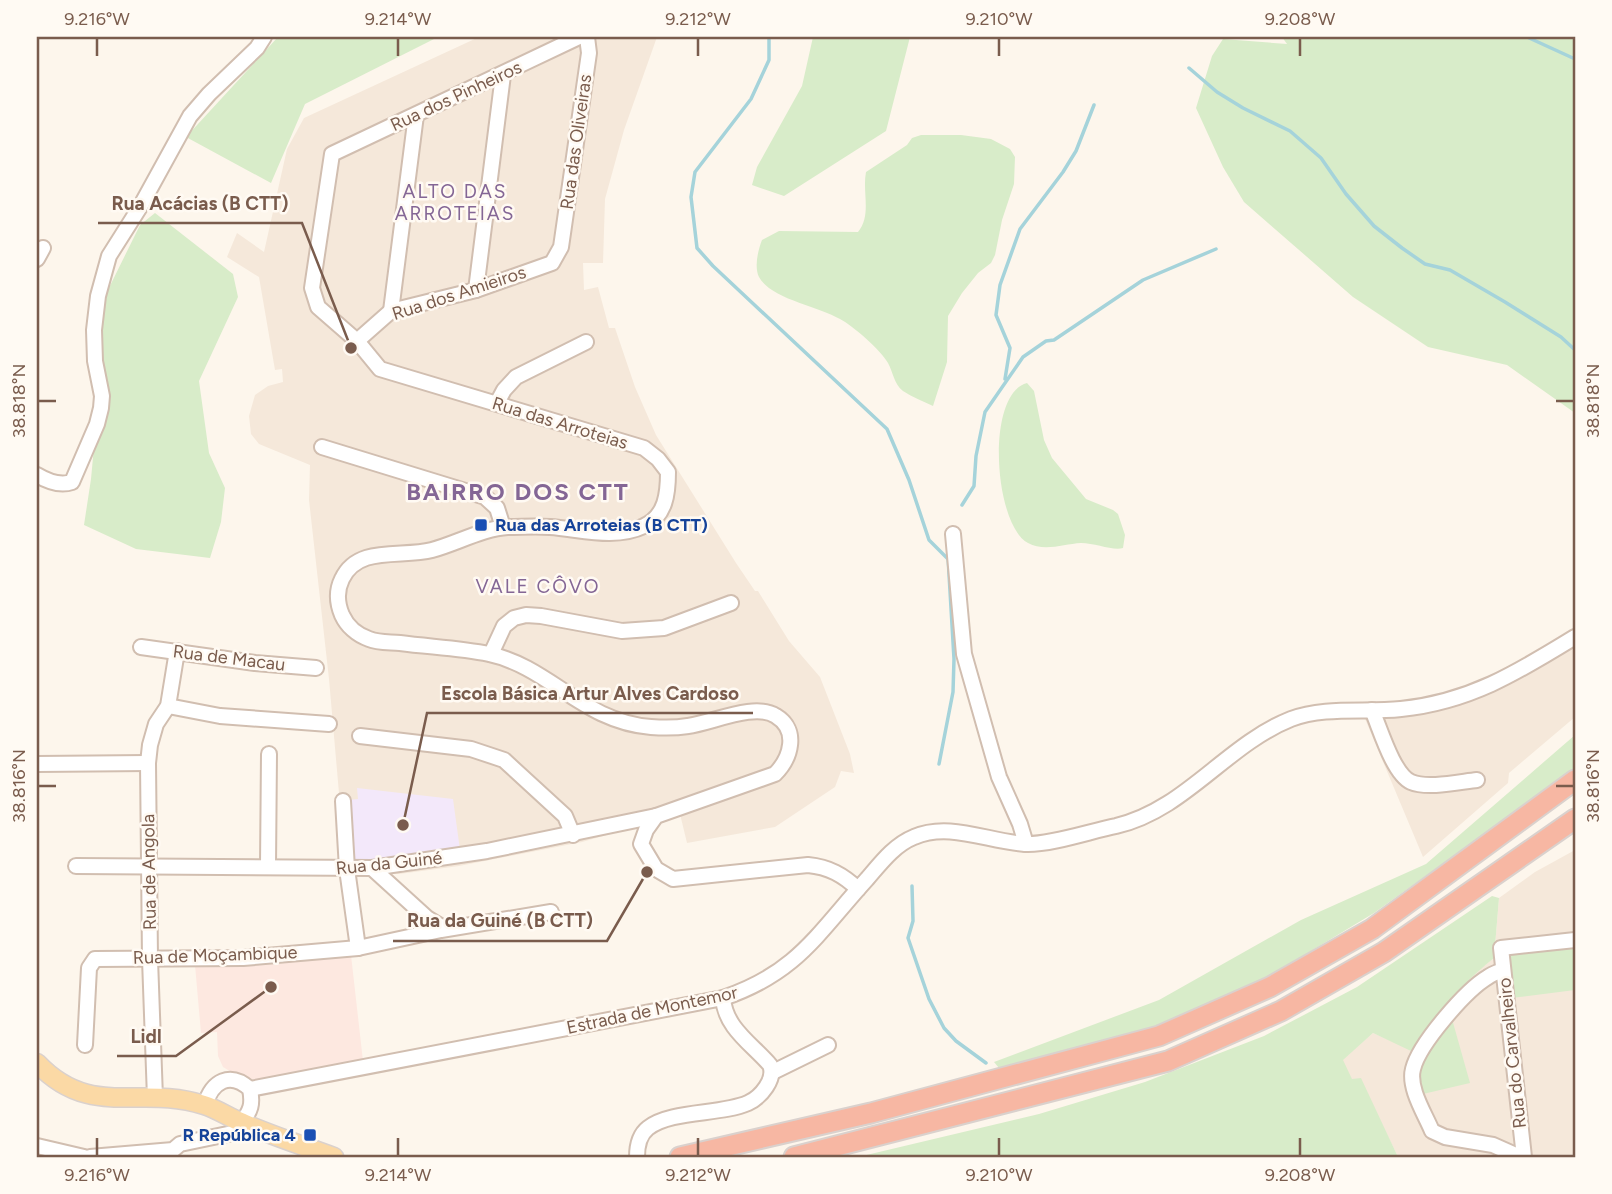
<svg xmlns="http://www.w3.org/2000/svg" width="1612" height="1194" viewBox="0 0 1612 1194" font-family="Figtree,sans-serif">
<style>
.residential{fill:#f5e8da}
.commercial{fill:#fde8e0}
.education{fill:#f3e8fa}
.green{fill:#d8ecc9}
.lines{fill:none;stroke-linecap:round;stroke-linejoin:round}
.stream{stroke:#a5d3da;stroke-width:3.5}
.minor-casing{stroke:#d1beb0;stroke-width:18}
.major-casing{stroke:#dad1cd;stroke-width:21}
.highway-casing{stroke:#dad1cd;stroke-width:23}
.minor{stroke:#fff;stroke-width:14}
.major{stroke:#fbd9a5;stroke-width:18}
.highway{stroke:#f7b7a3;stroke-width:19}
.ticks{fill:none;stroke:#7a5c4d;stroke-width:2.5}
.transit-dot{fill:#1a4fb4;stroke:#fffaf3;stroke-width:2.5}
.labels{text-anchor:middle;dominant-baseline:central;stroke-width:5;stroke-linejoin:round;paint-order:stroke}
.street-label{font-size:18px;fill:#7a5c4d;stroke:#fffaf3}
.transit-label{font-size:18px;font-weight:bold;fill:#164399;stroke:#fffaf3;text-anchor:start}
.neighbourhood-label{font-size:19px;letter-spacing:2px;fill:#846695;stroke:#fffaf3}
.district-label{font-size:24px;font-weight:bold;letter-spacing:2px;fill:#846695;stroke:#fffaf3}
.leader{fill:none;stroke:#7a5c4d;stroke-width:2.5}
.callout-dot{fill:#7a5c4d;stroke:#fffaf3;stroke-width:2.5}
.callout-label{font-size:19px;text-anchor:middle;font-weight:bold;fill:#7a5c4d;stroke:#fffaf3;stroke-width:5;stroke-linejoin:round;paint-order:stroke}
.neatline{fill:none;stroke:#7a5c4d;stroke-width:2.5}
.ticks-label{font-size:18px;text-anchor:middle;fill:#7a5c4d}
</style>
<rect width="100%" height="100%" fill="#fdf6ec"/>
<g class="residential">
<path d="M479,37H657L624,130L605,199L603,263H583L584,290L598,287L609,328H615L635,387L656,435L736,563L755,591H758L789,641L820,677L850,754L854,773L841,771L835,787L775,827L687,843L680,814L582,842L459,866L399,874L346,873L329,679L309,500L310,465L259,444L251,434L249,416L255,395L268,386L283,382L282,369L275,370L259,277L227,257L237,233L264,252L287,149L304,118Z"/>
<path d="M1575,640V717L1509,773L1508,783L1423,857L1363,714L1402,713L1456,706L1502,684Z"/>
<path d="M1575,850V1157H1398L1378,1116L1352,1080L1342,1060L1373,1033L1412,1050L1428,1025L1471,976L1494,958L1499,898L1535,872Z"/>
</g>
<path class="commercial" d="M351,955L363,1061L254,1080L233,1073L223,1067L218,1056L217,1032L201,1033L195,965Z"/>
<path class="education" d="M357,788L453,799L460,850L355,863L350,860L348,800L358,799Z"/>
<g class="green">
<path d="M278,37H438L305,104L271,183L186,137Z"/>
<path d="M813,37H910L886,131L784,196L752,185L757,167L802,86Z"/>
<path d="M1282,37H1575V413L1507,365L1428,347L1353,297L1244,202L1223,167L1196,108L1212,56L1223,39L1287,44Z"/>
<path d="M921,135H961L991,139L1010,149L1015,157L1014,184L1002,220L995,255L991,263L978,273L962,293L948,316L947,362L933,406C923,401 912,397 903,391C894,384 893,372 888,363C881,350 853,326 840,319C818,306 771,299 759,277C754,267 758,250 762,240L779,231L858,232C872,215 862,192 866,172L907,145L912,138Z"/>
<path d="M155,213L233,274L238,297L199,381L209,453L225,488L221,522L210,558L136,549L84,525L91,479L103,350L101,304L140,225Z"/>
<path d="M1027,383L1034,391L1044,440L1052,458L1086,499L1113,510L1118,514L1125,535L1123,548C1113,551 1095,543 1081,543C1064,544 1044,552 1028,543C994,525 985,394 1027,383Z"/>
<path d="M1575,735V769L1374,913L1253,986L1155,1028L999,1068L994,1062L1159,1000L1301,920L1426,864Z"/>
<path d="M1492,896L1499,898L1494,958C1461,984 1435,1016 1411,1051L1373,1033L1343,1060L1352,1079L1361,1078L1398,1157H858L1039,1114L1145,1082L1264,1036L1357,987Z"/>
<path d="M1575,946V990L1511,998L1508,952Z"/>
<path d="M1452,1019L1470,1083L1423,1094C1415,1056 1430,1049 1452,1019Z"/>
</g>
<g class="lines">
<g class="stream">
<path d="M769,37V60L751,99L695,172L691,197L697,248L713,266L887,429L909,480L929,540L948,559"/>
<path d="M1527,37L1575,59"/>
<path d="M1189,68L1217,92L1243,108L1290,131L1321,158L1346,194L1374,226L1402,248L1425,264L1450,270L1505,302L1561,337L1575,350"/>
<path d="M1005,379L1010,348L996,315L1000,285L1020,229L1063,172L1076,151L1094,105"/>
<path d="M962,505L974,486L976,456L985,412L1023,357L1046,341L1054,340L1143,280L1216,249"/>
<path d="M939,764L953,692L954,659L948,557"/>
<path d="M912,886L913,921L908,938L929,999L944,1028L956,1041L986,1063"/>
</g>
<g class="minor-casing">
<g id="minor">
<path d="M579,37L332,154L312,288L318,307L357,341L380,369L644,448L658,459L668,472C668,493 666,516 644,526C615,540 580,529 550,527C536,526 522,527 508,527C484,528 455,544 432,550C401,558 358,545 342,579C336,591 337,603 342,615C347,626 357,635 369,639C378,643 390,642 400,643C430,647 460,648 489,654C550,667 583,722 651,727C664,728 676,728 688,726C712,723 755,702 776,716C799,730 791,758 775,774L656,816L646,830L641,844L656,869L673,879L808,865C829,867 843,875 858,889"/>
<path d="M37,259L43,248"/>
<path d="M476,290L503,75"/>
<path d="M391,311L416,115"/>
<path d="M357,341L391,311L476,290L552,263L561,247L589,53L587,37"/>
<path d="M497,403L504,390L516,377L586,342"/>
<path d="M322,447L485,497L497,508L503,527"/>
<path d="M37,475C47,481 60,486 72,482L97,424L101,408L102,396L95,361L94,330L98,296L109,256L140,207L190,116L209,94L257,48L264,37"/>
<path d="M953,534L964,654L999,777L1020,824L1026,844"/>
<path d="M141,647L255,663L316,668"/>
<path d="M491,654L504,626L514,618L526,615L541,616L622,631L664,628L731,603"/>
<path d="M168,706L220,716L329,724"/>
<path d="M1372,710C1380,728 1393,774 1411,782C1427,789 1459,782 1477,780"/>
<path d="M360,736L471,749L504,760L565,816L573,835"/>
<path d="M37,764L148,763"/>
<path d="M343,801L347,869L358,948"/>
<path d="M76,866L372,868L487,851L656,816"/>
<path d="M268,866L269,754"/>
<path d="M372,868L427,918L445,929"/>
<path d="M1503,970C1498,972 1492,974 1488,977C1466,990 1419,1044 1413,1069C1408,1088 1425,1114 1432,1131L1445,1137L1493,1145L1520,1157"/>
<path d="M85,1045L89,968L95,959L243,958L358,948L441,930L551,912"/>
<path d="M773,1072L828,1045"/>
<path d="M250,1089L723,998C797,973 817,934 867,879C880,864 894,845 914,837C950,821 991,843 1028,844C1053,844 1091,831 1116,826C1185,810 1226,745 1291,719C1325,706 1366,713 1401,709C1470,702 1518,672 1575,637"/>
<path d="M155,1098L150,959L148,763L150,745L156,724L168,706L177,651"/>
<path d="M205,1105C212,1081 230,1071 250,1089C253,1104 251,1111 241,1123"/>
<path d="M37,1146L84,1157"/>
<path d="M90,1157L173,1150L180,1144L256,1128"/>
<path d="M637,1157C637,1147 639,1135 648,1128C671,1110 721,1115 748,1103C761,1097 776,1079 770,1065C752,1044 725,1028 723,998"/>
<path d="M1524,1157L1501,948L1575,940"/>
</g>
</g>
<g class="major-casing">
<path id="major" d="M37,1063C91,1120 140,1084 204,1105C217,1109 230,1118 243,1123C273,1136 304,1146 334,1157"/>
</g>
<g class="highway-casing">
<g id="highway">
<path d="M680,1157L871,1113L1159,1036L1270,987L1372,929L1575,780"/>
<path d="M794,1157L1168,1061L1281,1011L1384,952L1575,819"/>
</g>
</g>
<use href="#minor" class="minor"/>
<use href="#major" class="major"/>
<use href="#highway" class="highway"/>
</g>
<path class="ticks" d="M97,38V56M398,38V56M698,38V56M999,38V56M1300,38V56M38,401H56M1556,401H1574M38,786H56M1556,786H1574M97,1138V1156M398,1138V1156M698,1138V1156M999,1138V1156M1300,1138V1156"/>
<g class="transit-dot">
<rect x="474" y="518" width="14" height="14" rx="3.5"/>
<rect x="303" y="1128" width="14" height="14" rx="3.5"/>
</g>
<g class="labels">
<g class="street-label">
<text transform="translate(456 96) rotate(-25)">Rua dos Pinheiros</text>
<text transform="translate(576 142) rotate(-82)">Rua das Oliveiras</text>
<text transform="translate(459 293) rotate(-18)">Rua dos Amieiros</text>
<text transform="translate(560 423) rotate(17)">Rua das Arroteias</text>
<text transform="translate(229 658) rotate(7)">Rua de Macau</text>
<text transform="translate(389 863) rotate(-6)">Rua da Guiné</text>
<text transform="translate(149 872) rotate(-91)">Rua de Angola</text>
<text transform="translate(215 955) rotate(-2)">Rua de Moçambique</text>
<text transform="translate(652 1010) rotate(-12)">Estrada de Montemor</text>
<text transform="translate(1512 1053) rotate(-96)">Rua do Carvalheiro</text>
</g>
<g class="transit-label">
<text x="495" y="525">Rua das Arroteias (B CTT)</text>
<text x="296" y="1135" text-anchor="end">R República 4</text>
</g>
<g class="neighbourhood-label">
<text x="455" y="191">ALTO DAS<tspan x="455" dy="22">ARROTEIAS</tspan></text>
<text x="538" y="586">VALE CÔVO</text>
</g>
<g class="district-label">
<text x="518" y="491">BAIRRO DOS CTT</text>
</g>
</g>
<path class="leader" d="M351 348L302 223H98M403 825L427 713H753M647 872L607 941H393M271 987L176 1056H117"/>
<g class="callout-dot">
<circle cx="351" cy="348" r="7"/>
<circle cx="403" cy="825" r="7"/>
<circle cx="647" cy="872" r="7"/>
<circle cx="271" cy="987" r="7"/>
</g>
<g class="callout-label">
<text x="200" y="210">Rua Acácias (B CTT)</text>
<text x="590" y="700">Escola Básica Artur Alves Cardoso</text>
<text x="500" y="927">Rua da Guiné (B CTT)</text>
<text x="146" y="1043">Lidl</text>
</g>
<rect width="1612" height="1194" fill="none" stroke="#fffaf3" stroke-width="77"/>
<rect x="38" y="38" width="1536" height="1118" class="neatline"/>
<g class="ticks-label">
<text x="97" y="25">9.216°W</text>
<text x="398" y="25">9.214°W</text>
<text x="698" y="25">9.212°W</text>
<text x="999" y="25">9.210°W</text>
<text x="1300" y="25">9.208°W</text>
<text transform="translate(19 401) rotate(-90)" y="6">38.818°N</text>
<text transform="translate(1593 401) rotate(-90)" y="6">38.818°N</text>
<text transform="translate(19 786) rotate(-90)" y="6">38.816°N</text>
<text transform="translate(1593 786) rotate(-90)" y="6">38.816°N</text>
<text x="97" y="1181">9.216°W</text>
<text x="398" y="1181">9.214°W</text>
<text x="698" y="1181">9.212°W</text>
<text x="999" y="1181">9.210°W</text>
<text x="1300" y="1181">9.208°W</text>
</g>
</svg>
